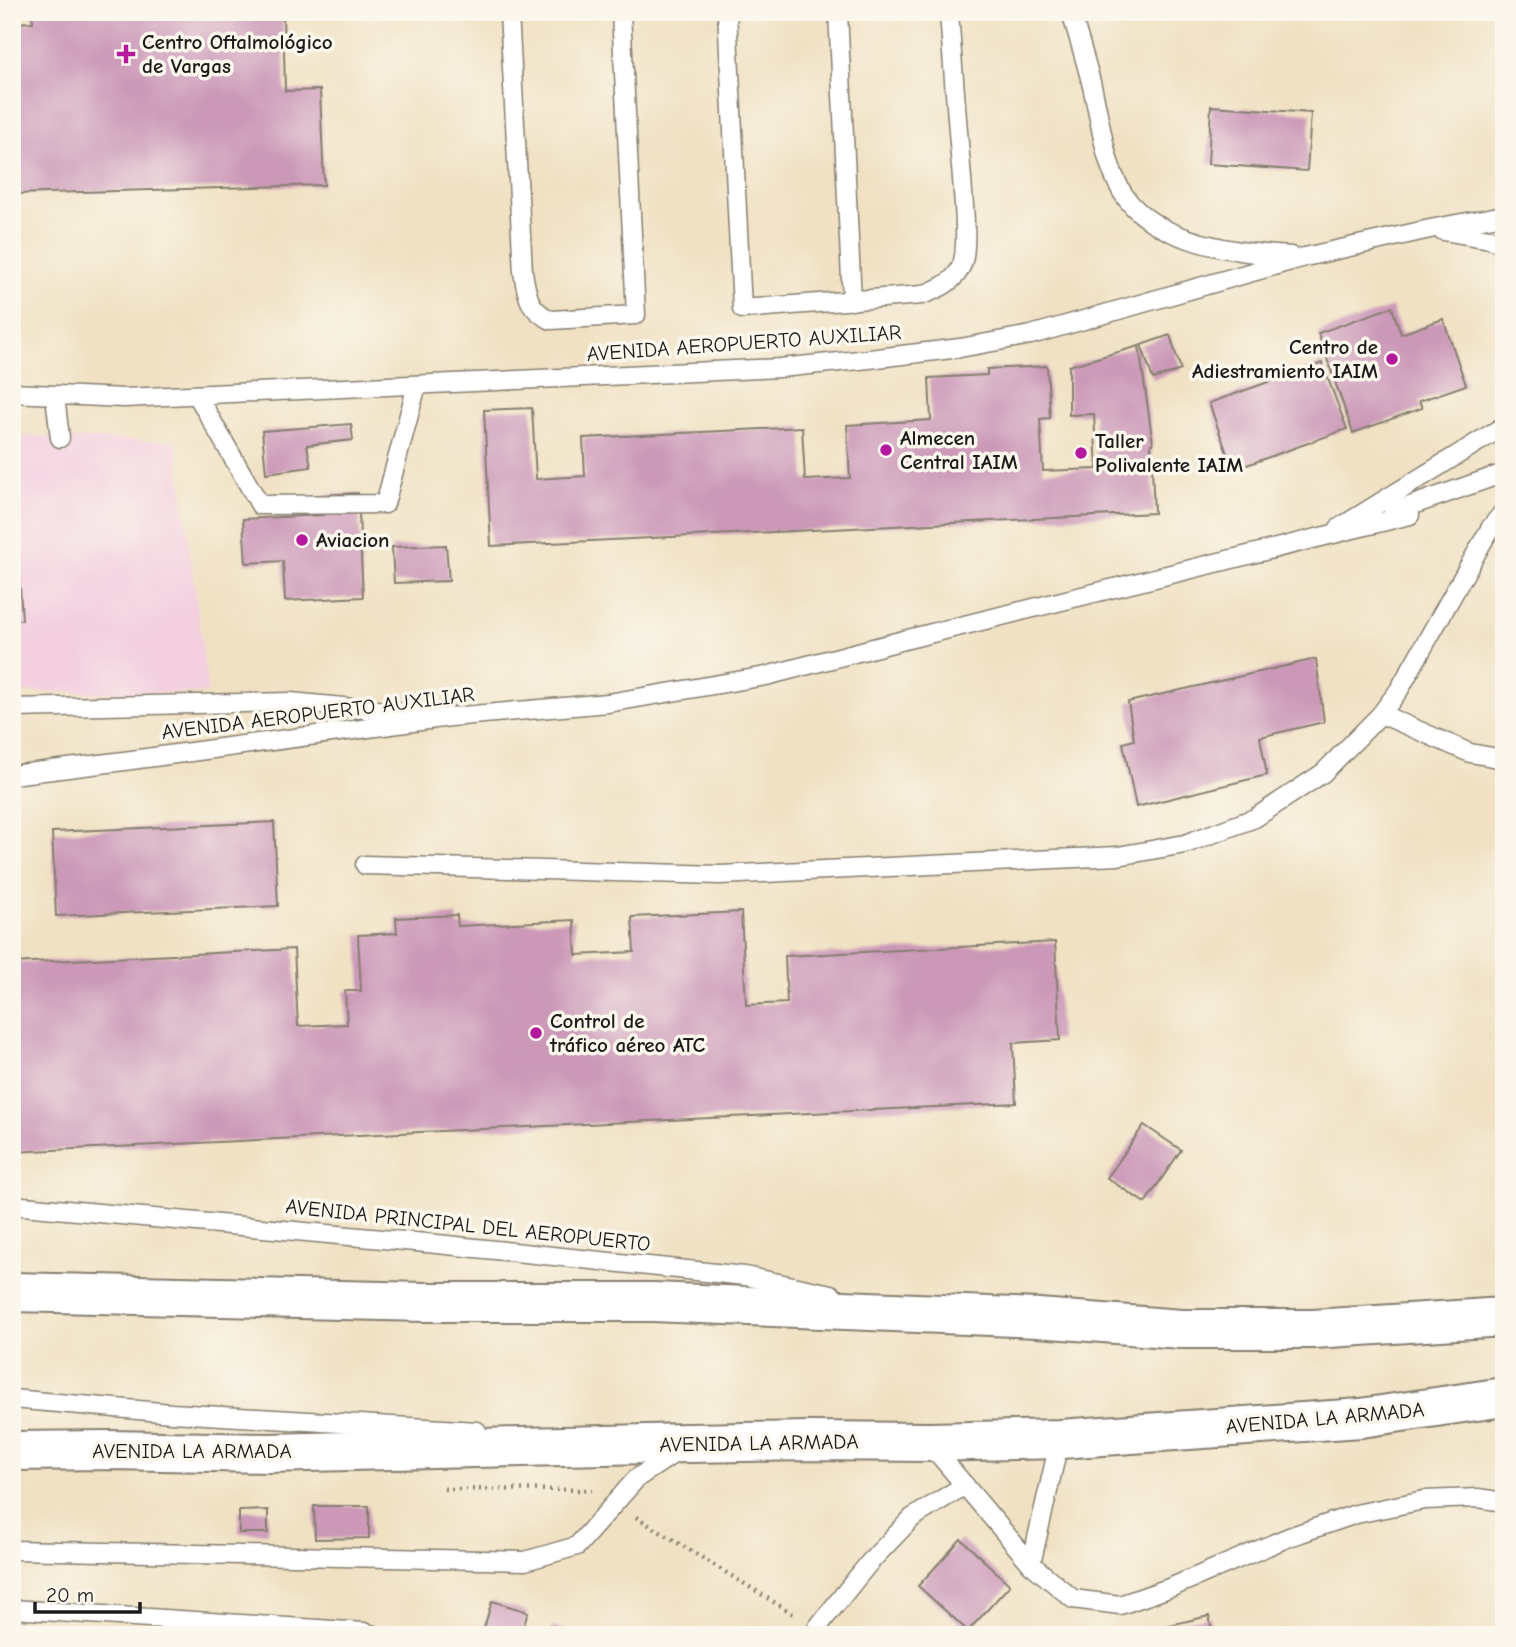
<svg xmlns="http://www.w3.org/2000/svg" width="1516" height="1647" viewBox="0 0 1516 1647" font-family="'Comic Neue',sans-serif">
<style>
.built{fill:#f3cfe0}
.building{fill:#cb98b8}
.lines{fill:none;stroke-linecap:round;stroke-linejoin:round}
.service-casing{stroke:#867e70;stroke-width:21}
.secondary-casing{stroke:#867e70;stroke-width:42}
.path{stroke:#867e70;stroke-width:4.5;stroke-dasharray:2 5;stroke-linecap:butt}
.service{stroke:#fff;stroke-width:18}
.secondary{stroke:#fff;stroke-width:38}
.poi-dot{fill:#b5179e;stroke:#fbf7ec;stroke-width:2.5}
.labels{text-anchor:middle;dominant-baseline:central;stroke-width:7;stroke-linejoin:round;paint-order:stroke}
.poi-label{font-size:21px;font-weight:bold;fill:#1c1c1c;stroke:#fbf7ec;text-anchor:start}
.street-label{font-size:21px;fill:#1c1c1c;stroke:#fbf7ec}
</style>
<rect width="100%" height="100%" fill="#fbf7ec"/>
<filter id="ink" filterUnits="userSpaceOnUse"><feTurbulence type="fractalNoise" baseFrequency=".0143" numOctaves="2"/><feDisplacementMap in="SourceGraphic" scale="14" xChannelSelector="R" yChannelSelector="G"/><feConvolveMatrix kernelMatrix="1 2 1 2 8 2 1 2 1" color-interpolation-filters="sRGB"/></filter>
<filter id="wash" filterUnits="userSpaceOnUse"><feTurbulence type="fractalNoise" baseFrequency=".00686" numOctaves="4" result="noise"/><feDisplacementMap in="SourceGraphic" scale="28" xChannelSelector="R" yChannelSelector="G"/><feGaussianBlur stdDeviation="1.57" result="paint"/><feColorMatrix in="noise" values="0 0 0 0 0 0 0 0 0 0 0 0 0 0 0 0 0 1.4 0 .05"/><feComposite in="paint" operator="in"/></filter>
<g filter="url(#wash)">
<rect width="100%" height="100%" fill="#f0e1c3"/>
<path class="built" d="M12,436L176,442L208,693L12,692Z"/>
<g id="blocks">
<g class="building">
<path d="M32,12H283L285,91L320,90L324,185L12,194V23L33,22Z"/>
<path d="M1211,106L1311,113L1307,171L1208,164Z"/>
<path d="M1392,307L1401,334L1443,319L1466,385L1419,401L1422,408L1353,433L1318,333Z"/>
<path d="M1170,335L1181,370L1153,379L1141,345Z"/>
<path d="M1139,346L1153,444H1151L1154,513L491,546L484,410L532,408L536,479L585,476L583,438L802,427L805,480L850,478L847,425L931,420L929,378L987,375V369L1047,366L1050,418L1040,419L1043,471L1097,469L1094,414L1069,415V366Z"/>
<path d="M1322,363L1347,429L1233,470L1209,403Z"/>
<path d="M351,424L353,440L307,445L311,467L266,473L262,431Z"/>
<path d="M12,492H14L22,620H12Z"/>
<path d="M358,493L363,597L285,601L283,561L246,563L243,519L323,515L322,495Z"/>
<path d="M446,545L449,581L394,583L392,547Z"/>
<path d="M1316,659L1324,722L1260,737L1267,775L1136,807L1123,743L1134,740L1128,702Z"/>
<path d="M274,822L278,906L56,916L52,832Z"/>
<path d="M741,912L746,1005L787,1003L785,956L1055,942L1060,1040L1013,1043L1016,1103L12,1152V963L294,949L298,1026L347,1024L345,991H361L358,935L397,933L396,918L457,915L458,926L574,920L576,955L634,952L632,917Z"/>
<path d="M1144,1125L1181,1150L1145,1203L1107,1178Z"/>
<path d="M12,1500H20L18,1526H12Z"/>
<path d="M314,1506H369V1538L315,1539Z"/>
<path d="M268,1510V1533H239V1511Z"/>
<path d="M961,1539L1010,1585L968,1631L918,1586Z"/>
<path d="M492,1601L528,1612L521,1635H482Z"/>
<path d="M1209,1616L1213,1635H1149L1148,1630Z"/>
<path d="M552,1626L577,1634V1635H549Z"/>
</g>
</g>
</g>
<g filter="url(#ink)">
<use href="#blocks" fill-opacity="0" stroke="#867e70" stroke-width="2"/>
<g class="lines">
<g class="service-casing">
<g id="service">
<path d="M509,12L523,272C527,296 528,309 551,320L636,315L621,12"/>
<path d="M727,12L742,309L922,295C938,289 956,282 962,264C969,246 963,198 962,178C957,123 953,68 949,12"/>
<path d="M838,12L852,301"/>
<path d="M1071,12C1079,40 1088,67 1094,95C1102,128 1104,161 1122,192C1153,243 1237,253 1291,256"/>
<path d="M1443,231L1490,239L1504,245"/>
<path d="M12,393L124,398L780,368L869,359L960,348L1031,335L1305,257L1430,229L1504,215"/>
<path d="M197,395L260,505L385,504L417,385"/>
<path d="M55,396L60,438"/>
<path d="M1393,512L1504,473"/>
<path d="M1339,528L1504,426"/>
<path d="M12,708L290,702L418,714"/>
<path d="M1381,714L1470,753L1504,759"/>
<path d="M12,775L124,761L450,717L608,703L766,676L904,640L1410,515"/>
<path d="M365,865L720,875L1118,856L1185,844L1255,818L1323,773L1381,714L1399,690L1491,527L1504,511"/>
<path d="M12,1205L437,1244L745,1276L831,1294"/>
<path d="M12,1399L172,1413L477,1431"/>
<path d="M930,1444L1031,1564L1073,1599L1120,1605L1172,1587L1289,1537L1356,1514L1424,1500L1478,1498L1504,1502"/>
<path d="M12,1550L525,1561L577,1546L637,1478L678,1451"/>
<path d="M1031,1564L1060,1439"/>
<path d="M12,1609L364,1632L373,1635"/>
<path d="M815,1635L817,1628L828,1614L869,1563L912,1518L965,1485"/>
</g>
</g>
<g class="secondary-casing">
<g id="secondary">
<path d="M12,1292L425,1302H653L1038,1318L1181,1329H1313L1504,1317"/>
<path d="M12,1451L110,1450L267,1453L689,1443L809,1441L929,1442L1060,1439L1361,1418L1504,1397"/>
</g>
</g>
<g class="path">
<path d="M444,1489L592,1490"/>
<path d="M636,1517L795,1615"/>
</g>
<use href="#service" class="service"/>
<use href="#secondary" class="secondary"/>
</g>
</g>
<g class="poi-dot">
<path d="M122.5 43.5h7v7h7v7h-7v7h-7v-7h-7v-7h7z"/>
<circle cx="1392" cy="359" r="7"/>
<circle cx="886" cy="450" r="7"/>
<circle cx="1081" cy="453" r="7"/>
<circle cx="302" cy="540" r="7"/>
<circle cx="536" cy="1033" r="7"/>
</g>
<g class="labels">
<g class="poi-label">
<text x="142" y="42">Centro Oftalmológico<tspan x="142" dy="24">de Vargas</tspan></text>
<text x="1378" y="347" text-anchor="end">Centro de<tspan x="1378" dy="24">Adiestramiento IAIM</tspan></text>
<text x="900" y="438">Almecen<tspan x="900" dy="24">Central IAIM</tspan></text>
<text x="1095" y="441">Taller<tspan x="1095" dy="24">Polivalente IAIM</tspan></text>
<text x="316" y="540">Aviacion</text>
<text x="550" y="1021">Control de<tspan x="550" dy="24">tráfico aéreo ATC</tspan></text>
</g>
<g class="street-label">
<text transform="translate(744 343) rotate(-4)">AVENIDA AEROPUERTO AUXILIAR</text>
<text transform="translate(318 713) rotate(-7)">AVENIDA AEROPUERTO AUXILIAR</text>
<text transform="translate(468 1225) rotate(6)">AVENIDA PRINCIPAL DEL AEROPUERTO</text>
<text transform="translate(1325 1418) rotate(-5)">AVENIDA LA ARMADA</text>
<text transform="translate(759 1443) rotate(-1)">AVENIDA LA ARMADA</text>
<text x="192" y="1451">AVENIDA LA ARMADA</text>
</g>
</g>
<rect width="1516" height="1647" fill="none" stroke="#fbf7ec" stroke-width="42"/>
<path d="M35 1602v10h105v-10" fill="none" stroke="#1c1c1c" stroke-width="3.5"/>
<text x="46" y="1602" font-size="21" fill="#1c1c1c" stroke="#fbf7ec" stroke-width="5" paint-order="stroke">20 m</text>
</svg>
